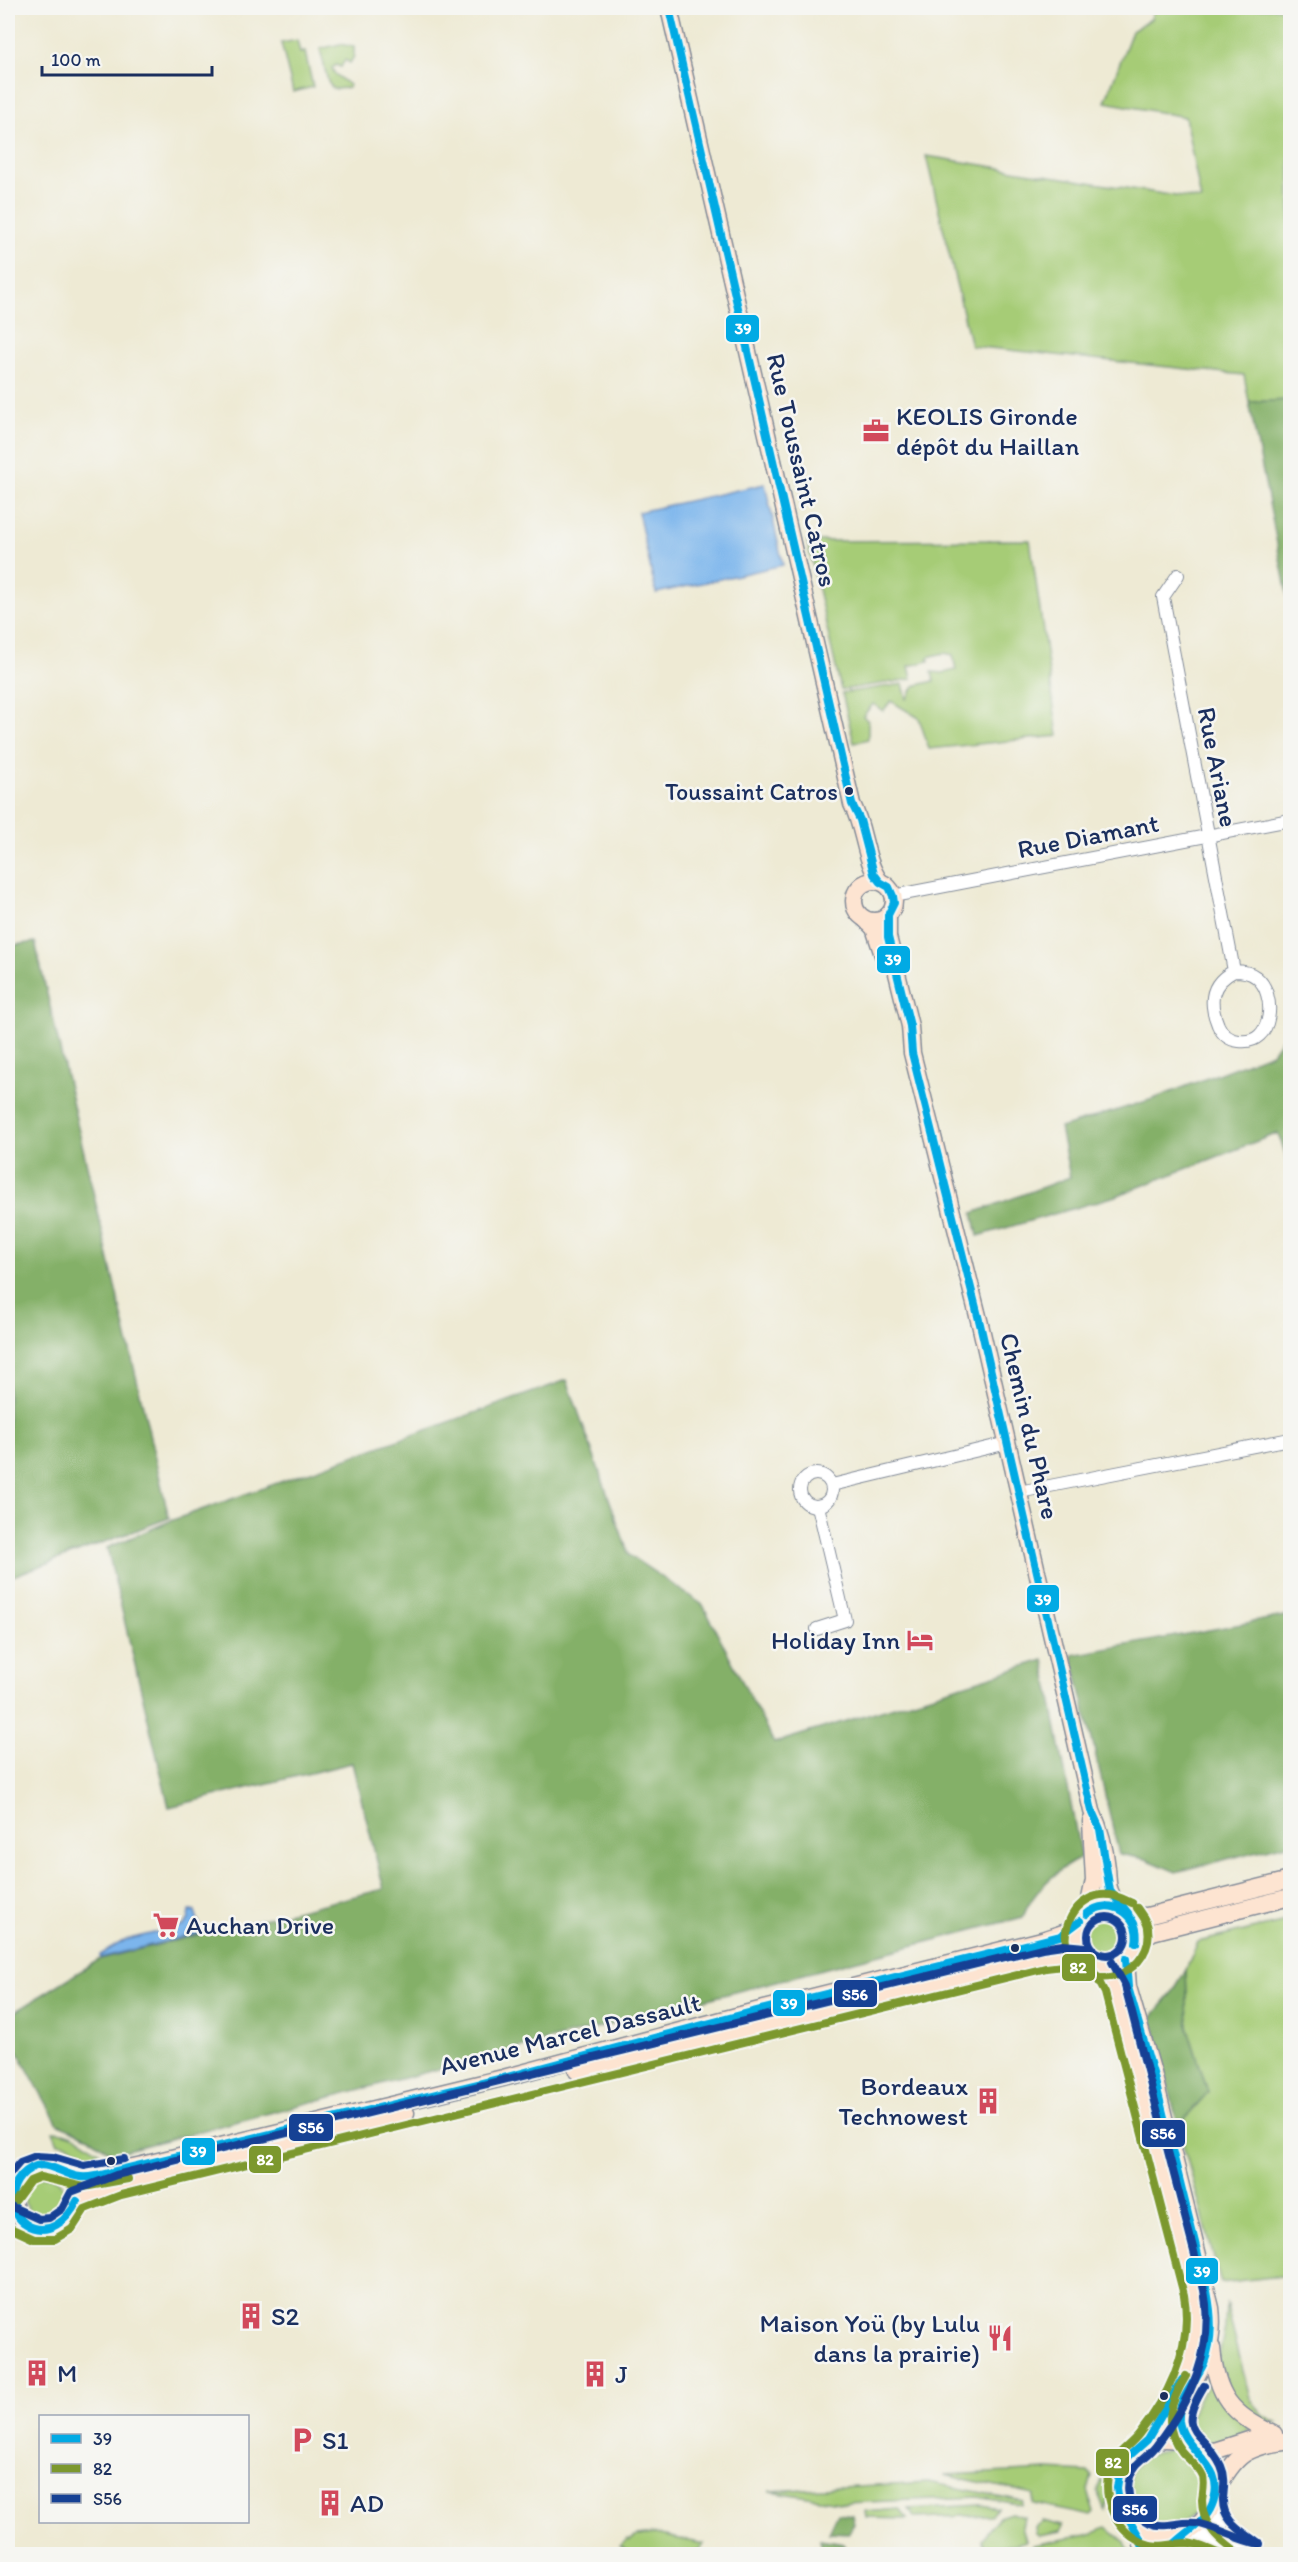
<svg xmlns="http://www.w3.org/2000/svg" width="1298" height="2562" viewBox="0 0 1298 2562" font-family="Itim,sans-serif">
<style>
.green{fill:#a6cc76;stroke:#607e6a;stroke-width:1.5}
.forest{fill:#84b067;stroke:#507062;stroke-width:1.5}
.water{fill:#7bb5ec;stroke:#4b72a5;stroke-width:1.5}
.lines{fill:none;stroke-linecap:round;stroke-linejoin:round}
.street-casing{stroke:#848c99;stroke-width:14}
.secondary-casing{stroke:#848c99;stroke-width:19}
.street{stroke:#fff;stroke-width:12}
.secondary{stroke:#fde4d1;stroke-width:16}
.bus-1-casing{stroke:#f6f6f2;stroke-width:12}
.bus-2-casing{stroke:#f6f6f2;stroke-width:12}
.bus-3-casing{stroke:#f6f6f2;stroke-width:12}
.bus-1{stroke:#01aae4;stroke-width:8}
.bus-2{stroke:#7c982e;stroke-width:8}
.bus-3{stroke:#164194;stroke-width:8}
.bus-dot{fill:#1b2f5e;stroke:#f6f6f2;stroke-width:2}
.labels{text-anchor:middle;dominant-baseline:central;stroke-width:5;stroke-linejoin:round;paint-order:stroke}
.bus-label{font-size:24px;fill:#1b2f5e;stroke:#f6f6f2;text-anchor:end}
.poi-label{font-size:26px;fill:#1b2f5e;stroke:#f6f6f2;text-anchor:start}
.street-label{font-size:26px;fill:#1b2f5e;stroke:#f6f6f2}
.line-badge{stroke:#f6f6f2;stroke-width:2}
.badge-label{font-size:16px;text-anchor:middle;font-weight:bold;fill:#fff}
</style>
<rect width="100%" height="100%" fill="#f6f6f2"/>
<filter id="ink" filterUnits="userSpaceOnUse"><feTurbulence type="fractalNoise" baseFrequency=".0167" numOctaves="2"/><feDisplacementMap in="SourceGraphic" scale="12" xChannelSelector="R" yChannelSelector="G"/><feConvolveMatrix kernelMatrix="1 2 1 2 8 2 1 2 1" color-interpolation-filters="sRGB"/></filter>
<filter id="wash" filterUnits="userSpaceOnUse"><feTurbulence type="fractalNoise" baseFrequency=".008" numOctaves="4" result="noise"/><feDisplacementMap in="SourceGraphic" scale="24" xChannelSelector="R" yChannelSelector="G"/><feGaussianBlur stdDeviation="1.35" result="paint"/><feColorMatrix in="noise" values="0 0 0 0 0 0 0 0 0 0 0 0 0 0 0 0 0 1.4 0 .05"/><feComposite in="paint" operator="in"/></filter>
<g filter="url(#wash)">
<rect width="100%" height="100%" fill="#eeead4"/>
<g class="green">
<path d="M1154,8H1290V400L1249,402L1244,375L971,346L926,156L1201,200L1185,117L1105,102L1132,31L1151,19Z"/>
<path d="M297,40L300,53L305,52L313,87L293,92L281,43Z"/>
<path d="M340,44L354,47V56L350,63L345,60L341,67L336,65L332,68L335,74L349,85V88L333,89L328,82L320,49Z"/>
<path d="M1030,540L1058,736L929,749L919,718L891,701L883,711L873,704L863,716L868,721V739L854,743L842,693L903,684L907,699L914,686L934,681L932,672L944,673L956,670L953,655L944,653L928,657L929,661L909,666L912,679L841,690L807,541Z"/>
<circle cx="1106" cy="1935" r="22"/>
<path d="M1290,1920V2275L1221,2283L1178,2126L1208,2092L1188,2029L1186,1970L1198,1942Z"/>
<path d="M53,2131C74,2131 87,2142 103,2155L95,2162C83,2152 74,2143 58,2143Z"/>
<circle cx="45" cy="2197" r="21"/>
<path d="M1226,2303L1250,2398L1263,2415L1277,2422L1259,2424L1235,2408L1218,2360L1225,2328Z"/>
<path d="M1210,2370L1249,2430C1228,2439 1204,2453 1188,2428L1190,2414L1209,2381L1206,2379Z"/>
<circle cx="1167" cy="2488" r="38"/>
<path d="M1048,2470L1088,2472L1092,2477L1088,2490L1095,2513L1092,2516L1033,2504L1034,2494L945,2475Z"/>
<path d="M1101,2480L1109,2490L1105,2510L1097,2491Z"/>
<path d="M928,2482L1023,2501L1022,2505L978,2497L845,2503L770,2491Z"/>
<path d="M981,2505L998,2508L990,2515L916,2518L908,2509Z"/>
<path d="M899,2509L908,2519L866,2518L865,2512Z"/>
<path d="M1011,2513L1024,2517L1022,2527L1026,2541L994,2549L984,2546L981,2539L999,2517Z"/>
<path d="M1042,2521L1062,2526L1061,2532L1039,2536L1036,2534L1035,2527Z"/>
<path d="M1107,2528L1125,2543L1130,2554H1036L1033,2545L1086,2535Z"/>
<path d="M655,2534L704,2544L694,2554H633L621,2546L627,2539L629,2541L637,2536Z"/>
</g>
<g class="forest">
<path d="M1290,400V609L1249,402Z"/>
<path d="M35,942L169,1518L8,1578V946Z"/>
<path d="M1290,1027V1167L1278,1133L1116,1196L978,1236L973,1213L1070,1177L1060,1128L1153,1099L1272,1053Z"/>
<path d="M567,1380L629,1555L703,1605L774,1743L1044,1660L1081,1858C1057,1869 1032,1892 1023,1917L112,2154L90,2137L58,2124L8,2034V2016L100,1959L384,1889L352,1763L169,1807L107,1548L170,1521Z"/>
<path d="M1290,1615V1843L1176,1872L1146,1859L1119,1854L1072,1655Z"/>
<path d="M1186,1970L1188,2029L1208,2092L1178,2126L1152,2017L1170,1996Z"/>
<path d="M838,2513L852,2515L854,2524L848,2533L829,2532Z"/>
<path d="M820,2539L843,2543L849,2554H823Z"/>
</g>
<g class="water">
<path d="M765,484L783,565L656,593L638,512Z"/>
<path d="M190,1911H195L201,1930L199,1933L100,1958V1955L125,1940L183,1926L189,1919Z"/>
</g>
</g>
<g filter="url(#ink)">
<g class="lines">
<g class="street-casing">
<g id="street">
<path d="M1178,575L1163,597L1234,971C1211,983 1208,1001 1218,1025C1222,1034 1229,1040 1239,1041C1274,1046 1277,993 1256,977C1250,972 1242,971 1234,971"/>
<path d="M893,896L1290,820"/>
<circle cx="816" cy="1490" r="16"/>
<path d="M832,1485L1008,1443"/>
<path d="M1019,1492L1290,1439"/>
<path d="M817,1629L845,1620L818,1506"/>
<path d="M1213,2504L1223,2532L1244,2545"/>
<path d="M1186,2532L1206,2536L1245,2552L1258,2554"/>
</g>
</g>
<g class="secondary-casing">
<g id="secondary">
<path d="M669,8L852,804C865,829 864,859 880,882"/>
<circle cx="874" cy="901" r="20"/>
<path d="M888,915V937L910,1026L912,1053L980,1324L1092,1811C1100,1829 1105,1848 1107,1868C1108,1875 1107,1884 1110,1891C1115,1907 1135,1914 1137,1932C1139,1941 1135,1950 1129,1957C1095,1992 1050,1927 1095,1908C1114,1900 1129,1917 1147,1916L1290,1880"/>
<path d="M865,919L874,928L883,955"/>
<path d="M1087,1913L1094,1880L1091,1821"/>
<path d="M1136,1945L1152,1932L1290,1897"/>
<path d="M1126,1959L1128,1987L1153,2073L1211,2308C1216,2349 1200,2371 1180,2406C1176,2421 1183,2432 1189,2445"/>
<path d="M1103,1967L1115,1989L1141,2082L1198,2312C1200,2362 1170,2403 1145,2444"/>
<path d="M577,2071L1044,1958L1063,1955L1084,1957"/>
<circle cx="45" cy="2197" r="32"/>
<path d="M66,2173L86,2177L142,2165L503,2078L748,2013L1042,1940L1069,1931L1080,1921"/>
<path d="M77,2201L118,2185L406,2113"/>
<path d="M1212,2348C1216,2395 1231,2415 1274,2434"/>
<circle cx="1166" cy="2488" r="49"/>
<path d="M1196,2449L1214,2451L1261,2436"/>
<path d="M1215,2493C1236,2453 1246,2447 1290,2441"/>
<path d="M1136,2526L1145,2554"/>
<path d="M1165,2554L1183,2534"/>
</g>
</g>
<use href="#street" class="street"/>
<use href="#secondary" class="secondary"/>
<g class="bus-1-casing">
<g id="bus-1">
<path d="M669,8L852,804L860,820L874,874L880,882L889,887L893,896L894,903L888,915V937L910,1026L912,1053L980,1324L1092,1811L1100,1829L1110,1891L1128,1913"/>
<path d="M1087,1914C1109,1895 1142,1914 1136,1943"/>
<path d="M1126,1959L1128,1987L1153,2073L1207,2291C1212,2316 1213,2339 1204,2363C1196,2381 1177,2400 1179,2421C1183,2453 1229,2464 1212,2505C1204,2526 1178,2536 1165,2554"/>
<path d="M77,2201C68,2220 48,2238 26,2224C18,2219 14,2211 13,2201C11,2192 15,2183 21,2176C43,2152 58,2175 81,2177C91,2178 102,2175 112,2172L503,2078L748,2013L1010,1949L1060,1936L1080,1921"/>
<path d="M1145,2554L1140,2538L1119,2502L1117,2488L1119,2475L1129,2456L1147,2440L1182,2380"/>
</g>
</g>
<g class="bus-2-casing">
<g id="bus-2">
<path d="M1132,1903C1125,1900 1118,1896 1110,1895C1076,1891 1054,1933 1072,1961C1096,1997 1155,1969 1148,1928C1147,1921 1141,1914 1137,1908"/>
<path d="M1094,1972L1105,1993L1184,2295C1193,2346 1170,2394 1139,2434C1129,2447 1116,2452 1110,2468C1101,2496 1114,2529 1141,2542C1157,2549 1169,2544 1185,2543C1198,2543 1209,2550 1220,2554"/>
<path d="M16,2200L30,2181L40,2177L84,2187L128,2179"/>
<path d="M8,2227L34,2239H55L72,2229L85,2209L121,2195L1046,1968L1063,1966L1083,1967"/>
<path d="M1186,2376C1171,2401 1161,2426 1182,2452C1189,2460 1199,2467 1203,2477C1205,2484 1203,2492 1202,2500C1202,2526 1219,2540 1239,2554"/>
</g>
</g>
<g class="bus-3-casing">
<g id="bus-3">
<circle cx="1107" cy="1936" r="19"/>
<path d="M1112,1962L1125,1986L1204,2290C1215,2349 1191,2400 1156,2446C1147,2458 1134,2462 1130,2477C1124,2494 1134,2515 1150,2523C1165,2529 1180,2521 1195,2523C1218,2527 1237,2540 1260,2544"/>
<path d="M8,2176L20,2162L36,2156L53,2157L84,2166L124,2159"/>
<path d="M10,2206L39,2219L49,2218L62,2209L71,2192L116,2175L1042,1948L1063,1945L1085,1947"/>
<path d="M1204,2386C1173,2437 1203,2428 1221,2466C1226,2477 1224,2487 1223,2499C1222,2522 1243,2531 1259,2544"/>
</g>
</g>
<use href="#bus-1" class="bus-1"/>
<use href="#bus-2" class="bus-2"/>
<use href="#bus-3" class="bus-3"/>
</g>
</g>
<defs>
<g id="office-bare" transform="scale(2.07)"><path d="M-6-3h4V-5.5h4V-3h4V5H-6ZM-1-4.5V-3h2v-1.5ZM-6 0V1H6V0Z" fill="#d1495b" stroke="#f6f6f2" stroke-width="2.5" paint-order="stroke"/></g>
<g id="hotel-bare" transform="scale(2.07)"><path d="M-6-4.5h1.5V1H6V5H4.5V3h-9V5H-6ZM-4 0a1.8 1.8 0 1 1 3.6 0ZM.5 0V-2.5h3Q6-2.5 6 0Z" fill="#d1495b" stroke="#f6f6f2" stroke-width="2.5" paint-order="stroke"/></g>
<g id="supermarket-bare" transform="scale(2.07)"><path d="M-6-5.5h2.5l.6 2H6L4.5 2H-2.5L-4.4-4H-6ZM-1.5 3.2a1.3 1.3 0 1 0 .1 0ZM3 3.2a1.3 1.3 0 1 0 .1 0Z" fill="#d1495b" stroke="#f6f6f2" stroke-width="2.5" paint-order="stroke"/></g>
<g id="building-bare" transform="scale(2.07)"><path d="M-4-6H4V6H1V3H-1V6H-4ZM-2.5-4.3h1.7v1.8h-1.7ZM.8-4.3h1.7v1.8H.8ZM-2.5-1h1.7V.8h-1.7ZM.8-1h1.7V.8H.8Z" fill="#d1495b" stroke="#f6f6f2" stroke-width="2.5" paint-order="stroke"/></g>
<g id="restaurant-bare" transform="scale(2.07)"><path d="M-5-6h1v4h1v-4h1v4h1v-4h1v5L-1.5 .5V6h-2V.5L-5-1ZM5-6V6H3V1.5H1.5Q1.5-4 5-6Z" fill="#d1495b" stroke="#f6f6f2" stroke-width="2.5" paint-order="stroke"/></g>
<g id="parking-bare" transform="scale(2.07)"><path d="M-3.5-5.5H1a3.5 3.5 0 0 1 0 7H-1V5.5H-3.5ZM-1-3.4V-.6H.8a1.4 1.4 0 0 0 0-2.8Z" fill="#d1495b" stroke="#f6f6f2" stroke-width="2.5" paint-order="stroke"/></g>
</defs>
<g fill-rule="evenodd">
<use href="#office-bare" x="876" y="431"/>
<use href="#hotel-bare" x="920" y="1640"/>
<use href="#supermarket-bare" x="166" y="1925"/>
<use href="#building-bare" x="988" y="2101"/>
<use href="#building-bare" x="251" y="2316"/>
<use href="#restaurant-bare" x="1000" y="2338"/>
<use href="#building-bare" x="37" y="2373"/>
<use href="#building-bare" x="595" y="2374"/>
<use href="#parking-bare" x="302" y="2440"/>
<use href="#building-bare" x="330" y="2503"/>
</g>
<g class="bus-dot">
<circle cx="849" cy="791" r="5"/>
<circle cx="1015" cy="1948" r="5"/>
<circle cx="111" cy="2161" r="5"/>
<circle cx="1164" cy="2396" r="5"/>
</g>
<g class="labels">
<g class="bus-label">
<text x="838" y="791">Toussaint Catros</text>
</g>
<g class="poi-label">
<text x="896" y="416">KEOLIS Gironde<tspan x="896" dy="30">dépôt du Haillan</tspan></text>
<text x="900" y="1640" text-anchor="end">Holiday Inn</text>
<text x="186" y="1925">Auchan Drive</text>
<text x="968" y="2086" text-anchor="end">Bordeaux<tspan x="968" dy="30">Technowest</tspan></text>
<text x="271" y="2316">S2</text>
<text x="980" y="2323" text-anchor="end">Maison Yoü (by Lulu<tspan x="980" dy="30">dans la prairie)</tspan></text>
<text x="57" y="2373">M</text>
<text x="615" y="2374">J</text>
<text x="322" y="2440">S1</text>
<text x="350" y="2503">AD</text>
</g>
<g class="street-label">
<text transform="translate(802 470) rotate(77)">Rue Toussaint Catros</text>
<text transform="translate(1218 767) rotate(79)">Rue Ariane</text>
<text transform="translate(1088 836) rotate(-11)">Rue Diamant</text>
<text transform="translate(1030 1426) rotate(77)">Chemin du Phare</text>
<text transform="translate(570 2034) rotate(-14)">Avenue Marcel Dassault</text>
</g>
</g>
<g class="line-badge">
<rect x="725" y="314" width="35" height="29" rx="6" fill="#01aae4"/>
<rect x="876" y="945" width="35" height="29" rx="6" fill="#01aae4"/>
<rect x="1026" y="1584" width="34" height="29" rx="6" fill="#01aae4"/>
<rect x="1061" y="1953" width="35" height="29" rx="6" fill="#7c982e"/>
<rect x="833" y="1979" width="45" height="29" rx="6" fill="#164194"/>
<rect x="772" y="1989" width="34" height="28" rx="6" fill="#01aae4"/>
<rect x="288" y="2113" width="46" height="29" rx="6" fill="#164194"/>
<rect x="1141" y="2119" width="45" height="29" rx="6" fill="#164194"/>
<rect x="181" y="2137" width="35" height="29" rx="6" fill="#01aae4"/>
<rect x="248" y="2145" width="34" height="29" rx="6" fill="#7c982e"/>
<rect x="1185" y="2257" width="34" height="28" rx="6" fill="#01aae4"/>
<rect x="1095" y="2448" width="35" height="29" rx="6" fill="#7c982e"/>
<rect x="1112" y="2495" width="46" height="28" rx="6" fill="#164194"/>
</g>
<g class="badge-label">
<text x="743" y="334">39</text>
<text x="893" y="965">39</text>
<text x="1043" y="1605">39</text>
<text x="1078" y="1973">82</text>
<text x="855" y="2000">S56</text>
<text x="789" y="2009">39</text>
<text x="311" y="2133">S56</text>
<text x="1163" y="2139">S56</text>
<text x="198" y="2157">39</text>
<text x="265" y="2165">82</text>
<text x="1202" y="2277">39</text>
<text x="1113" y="2468">82</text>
<text x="1135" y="2515">S56</text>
</g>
<rect width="1298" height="2562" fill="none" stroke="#f6f6f2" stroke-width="30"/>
<rect x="39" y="2415" width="210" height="108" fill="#f6f6f2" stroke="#9ea6b7" stroke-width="1.5"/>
<rect x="51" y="2434" width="30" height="9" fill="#01aae4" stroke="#9ea6b7" stroke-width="1.5"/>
<text x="93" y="2445" font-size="18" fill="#1b2f5e">39</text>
<rect x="51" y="2464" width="30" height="9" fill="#7c982e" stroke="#9ea6b7" stroke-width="1.5"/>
<text x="93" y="2475" font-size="18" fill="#1b2f5e">82</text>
<rect x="51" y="2494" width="30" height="9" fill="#164194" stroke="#9ea6b7" stroke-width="1.5"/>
<text x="93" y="2505" font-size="18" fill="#1b2f5e">S56</text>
<path d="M42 66v9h170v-9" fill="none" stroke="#1b2f5e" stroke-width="3"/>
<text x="51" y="66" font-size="18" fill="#1b2f5e" stroke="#f6f6f2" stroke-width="4.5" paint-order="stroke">100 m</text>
</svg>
